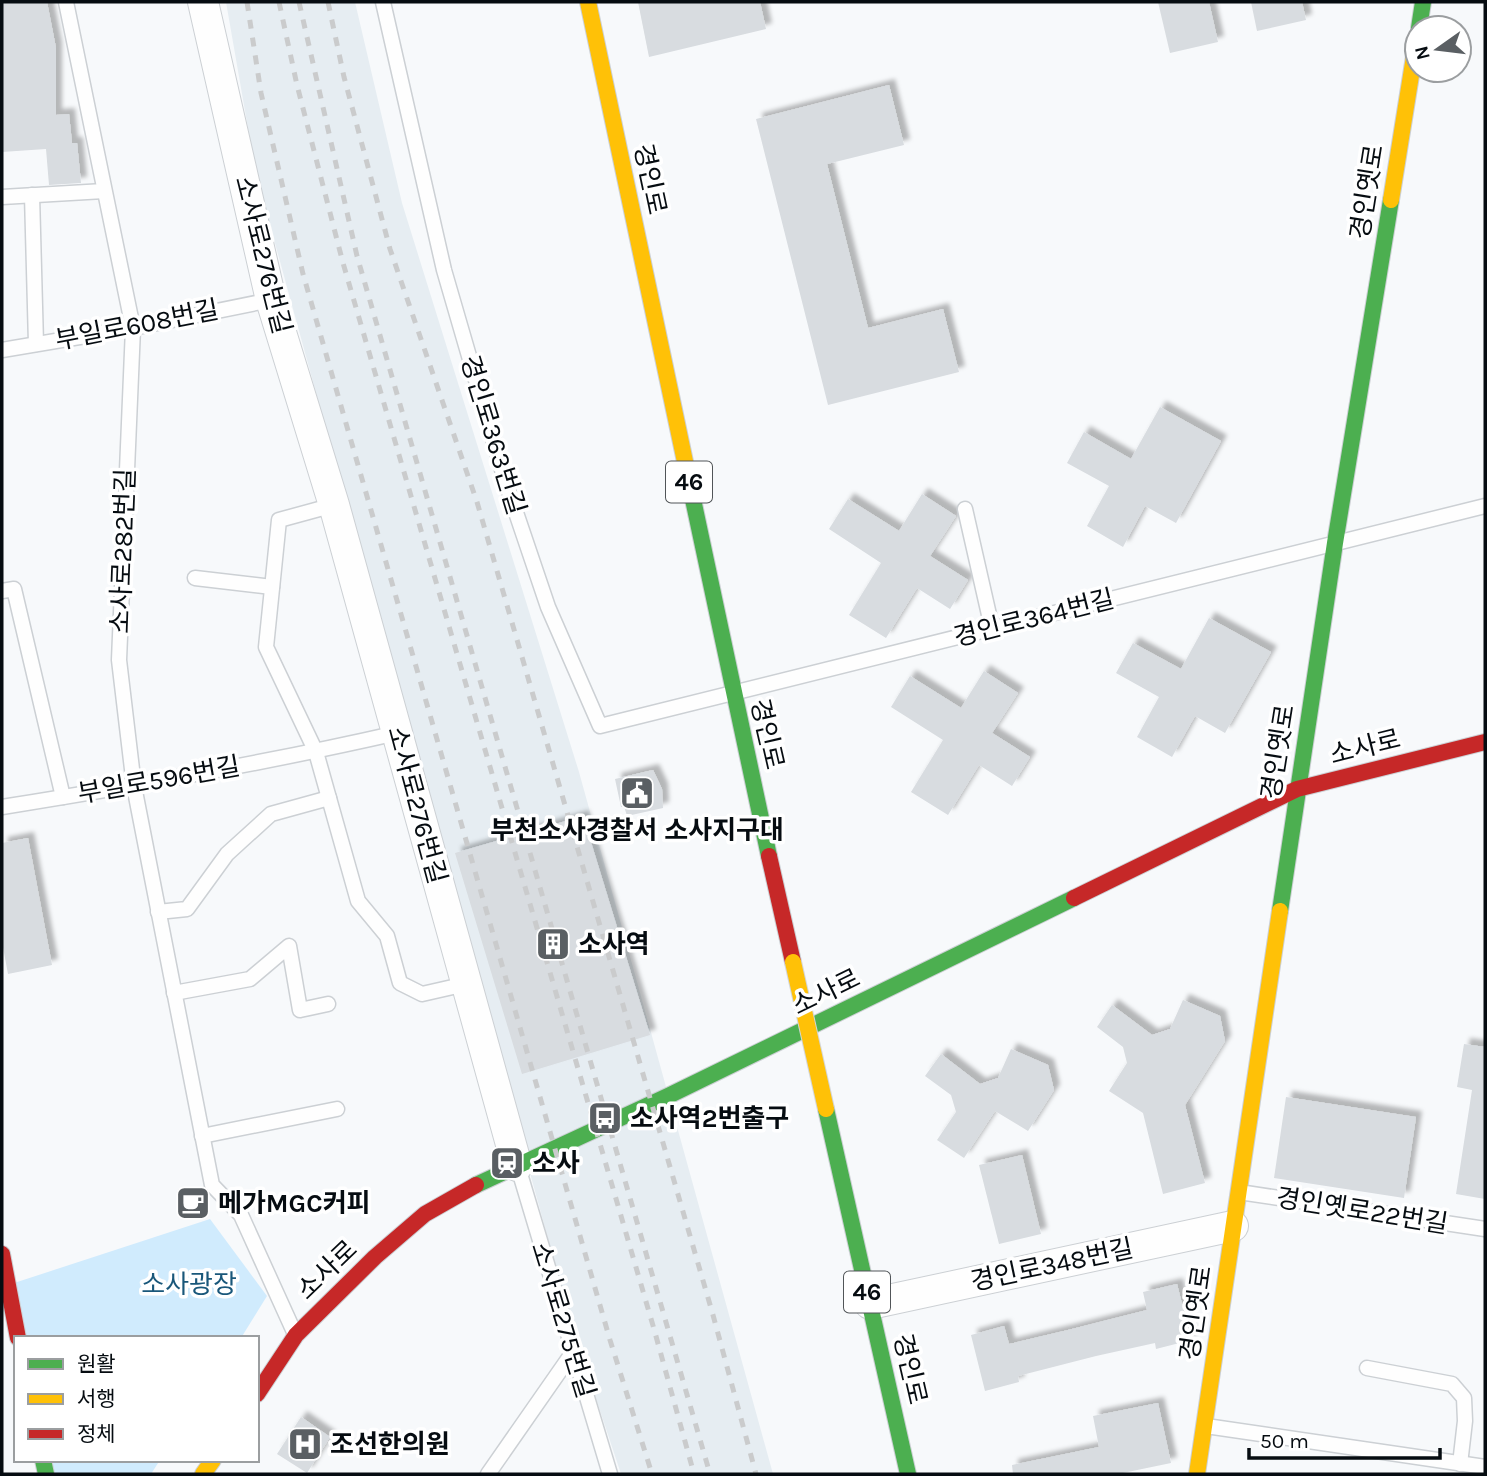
<svg xmlns="http://www.w3.org/2000/svg" width="1487" height="1476" viewBox="0 0 1487 1476" font-family="Karla,'Noto Sans KR',sans-serif">
<style>
.built{fill:#e6edf2}
.green{fill:#d0ebfd}
.building{fill:#d8dce0;filter:url(#shadow)}
.lines{fill:none;stroke-linecap:round;stroke-linejoin:round}
.lane-casing{stroke:#ccd0d4;stroke-width:17}
.street-casing{stroke:#ccd0d4;stroke-width:32}
.fast-casing{stroke:#ccd0d4;stroke-width:18}
.slow-casing{stroke:#ccd0d4;stroke-width:18}
.jam-casing{stroke:#ccd0d4;stroke-width:18}
.lane{stroke:#fefefe;stroke-width:14}
.street{stroke:#fefefe;stroke-width:30}
.fast{stroke:#4caf50;stroke-width:16}
.slow{stroke:#ffc107;stroke-width:16}
.jam{stroke:#c62828;stroke-width:16}
.rail{stroke:#cacbcc;stroke-width:5;stroke-dasharray:9 9;stroke-linecap:butt}
.slow-bridge-casing{stroke:#d4d6d7;stroke-width:18;stroke-linecap:butt}
.slow-bridge{stroke:#ffc107;stroke-width:16}
.labels{text-anchor:middle;dominant-baseline:central;stroke-width:7;stroke-linejoin:round;paint-order:stroke}
.shield{fill:#fff;stroke:#515558;stroke-width:2}
.shield-label{font-size:24px;font-weight:bold;fill:#060c11}
.street-label{font-size:26px;fill:#060c11;stroke:#fff}
.poi-label{font-size:26px;font-weight:bold;fill:#060c11;stroke:#fff;text-anchor:start}
.park-label{font-size:26px;fill:#19577a;stroke:#fff}
</style>
<defs>
<filter id="shadow"><feDropShadow dx="6" dy="-6" stdDeviation="2" flood-color="#0004"/></filter>
</defs>
<rect width="100%" height="100%" fill="#f7f9fb"/>
<path class="built" d="M226,2H355L402,203L579,772L773,1474H621L572,1326L256,174Z"/>
<g class="green">
<path d="M210,1219L267,1296L241,1338H18L8,1285Z"/>
<path d="M43,1460H160L151,1474H46Z"/>
</g>
<g class="building">
<path d="M2,2H47L56,48V115L69,114L72,143H77L81,183L49,185L46,149L2,152Z"/>
<path d="M638,2H760L766,29L649,57Z"/>
<path d="M1158,2H1209L1218,42L1170,53Z"/>
<path d="M1251,2H1302L1306,20L1257,31Z"/>
<path d="M889,85L904,145L827,164L868,328L943,309L959,372L828,405L756,119Z"/>
<path d="M1160,407L1221,441L1176,523L1145,506L1123,547L1087,526L1109,486L1067,463L1084,432L1131,459Z"/>
<path d="M922,494L956,516L930,556L968,580L950,609L917,588L886,638L849,615L881,563L829,529L848,499L899,531Z"/>
<path d="M1209,618L1271,652L1225,733L1195,716L1172,757L1137,737L1159,697L1116,673L1133,643L1181,669Z"/>
<path d="M984,671L1018,693L992,733L1030,757L1012,786L979,765L948,815L911,792L943,740L891,707L910,676L961,708Z"/>
<path d="M653,770L662,789L663,808L627,816L624,806L621,807L615,779Z"/>
<path d="M583,816L650,1035L522,1074L455,853Z"/>
<path d="M28,838L52,965L8,974L2,942V843Z"/>
<path d="M1183,1000L1220,1016L1225,1041L1185,1105L1205,1183L1163,1194L1143,1113L1109,1091L1127,1063L1123,1047L1097,1027L1112,1005L1152,1035L1170,1029Z"/>
<path d="M1464,1044L1485,1047V1199L1456,1194L1472,1090L1457,1087Z"/>
<path d="M1011,1049L1048,1065L1054,1090L1028,1131L995,1111L964,1158L937,1140L956,1112L951,1095L925,1076L941,1054L980,1084L998,1078Z"/>
<path d="M1286,1097L1416,1117L1404,1198L1274,1178Z"/>
<path d="M1022,1155L1041,1234L999,1244L979,1165Z"/>
<path d="M1177,1284L1191,1340L1156,1349L1155,1343L1096,1356L1018,1376L1019,1382L985,1391L971,1335L1004,1326L1009,1344L1068,1330L1147,1310L1143,1292Z"/>
<path d="M1158,1403L1171,1463L1118,1474H1013L1012,1465L1099,1447L1093,1416Z"/>
<path d="M301,1417L330,1437L307,1473L277,1454Z"/>
</g>
<g class="lines">
<g class="lane-casing">
<g id="lane">
<path d="M66,2L133,328L119,660L134,786L212,1185L241,1215L295,1334"/>
<path d="M383,2L444,270L505,480L548,607L600,726L1485,506"/>
<path d="M32,195L36,344"/>
<path d="M2,197L104,191"/>
<path d="M2,350L133,328L271,300"/>
<path d="M334,505L279,520L266,647L316,752L358,901L387,936L400,983L422,994L466,984"/>
<path d="M965,509L992,628"/>
<path d="M195,578L272,587"/>
<path d="M2,591L14,589L63,797"/>
<path d="M2,807C134,786 266,763 397,733"/>
<path d="M158,912L187,909L227,854L271,814L329,798"/>
<path d="M174,993L250,979L289,946L300,1010L328,1004"/>
<path d="M202,1136L337,1109"/>
<path d="M518,1167L610,1474"/>
<path d="M1239,1192L1485,1229"/>
<path d="M1367,1368L1452,1384L1464,1398L1465,1421L1460,1464"/>
<path d="M1206,1426L1485,1467"/>
<path d="M488,1474L573,1352"/>
</g>
</g>
<g class="street-casing">
<g id="street">
<path d="M203,2L271,300L334,505L517,1166"/>
<path d="M870,1304L1233,1226"/>
</g>
</g>
<g class="fast-casing">
<g id="fast">
<path d="M1419,28L1423,2"/>
<path d="M691,490L769,856"/>
<path d="M1280,911L1335,543L1391,200"/>
<path d="M826,1109L908,1474"/>
<path d="M476,1185L668,1096L1074,898"/>
<path d="M43,1460L46,1474"/>
</g>
</g>
<g class="slow-casing">
<g id="slow">
<path d="M588,2L691,490"/>
<path d="M1391,200L1417,38"/>
<path d="M203,1474L213,1460"/>
<path d="M1197,1474L1280,911"/>
</g>
</g>
<g class="jam-casing">
<g id="jam">
<path d="M769,856L793,962"/>
<path d="M1074,898L1297,789L1485,742"/>
<path d="M2,1254L18,1338"/>
<path d="M257,1394L296,1335L375,1257L425,1214L476,1185"/>
</g>
</g>
<use href="#lane" class="lane"/>
<use href="#street" class="street"/>
<use href="#fast" class="fast"/>
<use href="#slow" class="slow"/>
<use href="#jam" class="jam"/>
<g class="rail">
<path d="M247,2L261,93L303,274L610,1340L652,1474"/>
<path d="M279,2L297,85L343,263L654,1329L694,1474"/>
<path d="M299,2L357,256L710,1474"/>
<path d="M328,2L344,77L390,249L477,502L713,1315L756,1474"/>
</g>
<g class="slow-bridge-casing">
<path id="slow-bridge" d="M793,962L826,1109"/>
</g>
<use href="#slow-bridge" class="slow-bridge"/>
</g>
<defs>
<g id="civic-square" transform="scale(1.75)"><rect x="-9" y="-9" width="18" height="18" rx="4" fill="#5a5f63" stroke="#fff"/><path d="M-.6-6.5H3V-4.5H.6V-3L4-1V1h2V6H-6V1h2V-1L-.6-3ZM-1.2 2.5V6h2.4V2.5Z" fill="#fff"/></g>
<g id="building-square" transform="scale(1.75)"><rect x="-9" y="-9" width="18" height="18" rx="4" fill="#5a5f63" stroke="#fff"/><path d="M-4-6H4V6H1V3H-1V6H-4ZM-2.5-4.3h1.7v1.8h-1.7ZM.8-4.3h1.7v1.8H.8ZM-2.5-1h1.7V.8h-1.7ZM.8-1h1.7V.8H.8Z" fill="#fff"/></g>
<g id="bus-square" transform="scale(1.75)"><rect x="-9" y="-9" width="18" height="18" rx="4" fill="#5a5f63" stroke="#fff"/><path d="M-5-6H5V4H4V6H2V4H-2V6H-4V4H-5ZM-3.5-4V0h7V-4ZM-3.5 1.2v1.5H-2V1.2ZM2 1.2v1.5H3.5V1.2Z" fill="#fff"/></g>
<g id="station-square" transform="scale(1.75)"><rect x="-9" y="-9" width="18" height="18" rx="4" fill="#5a5f63" stroke="#fff"/><path d="M-3-6H3Q5-6 5-4V2Q5 4 3 4L4.5 6H3L1.5 4h-3L-3 6H-4.5L-3 4Q-5 4-5 2V-4Q-5-6-3-6ZM-3.5-4v3h7v-3ZM-3.5 1v1.5H-2V1ZM2 1v1.5H3.5V1Z" fill="#fff"/></g>
<g id="cafe-square" transform="scale(1.75)"><rect x="-9" y="-9" width="18" height="18" rx="4" fill="#5a5f63" stroke="#fff"/><path d="M-5.5-4.5H6V0H3Q3 3.5 0 3.5H-2.5Q-5.5 3.5-5.5 0ZM3-3.2v2h1.7v-2ZM-6 4.5H4V6H-6Z" fill="#fff"/></g>
<g id="hospital-square" transform="scale(1.75)"><rect x="-9" y="-9" width="18" height="18" rx="4" fill="#5a5f63" stroke="#fff"/><path d="M-5-5h3v3.5h4V-5h3V5h-3V1.5h-4V5h-3Z" fill="#fff"/></g>
</defs>
<g fill-rule="evenodd">
<use href="#civic-square" x="637" y="793"/>
<use href="#building-square" x="553" y="944"/>
<use href="#bus-square" x="605" y="1118"/>
<use href="#station-square" x="507" y="1163"/>
<use href="#cafe-square" x="193" y="1203"/>
<use href="#hospital-square" x="305" y="1444"/>
</g>
<g class="labels">
<g class="shield">
<rect x="666" y="461.5" width="46" height="41" rx="5"/>
<rect x="844" y="1271.5" width="46" height="41" rx="5"/>
</g>
<g class="shield-label">
<text x="689" y="482">46</text>
<text x="867" y="1292">46</text>
</g>
<g class="street-label">
<text transform="translate(650 179) rotate(78)">경인로</text>
<text transform="translate(1367 192) rotate(-81)">경인옛로</text>
<text transform="translate(263 255) rotate(76)">소사로276번길</text>
<text transform="translate(137 325) rotate(-11)">부일로608번길</text>
<text transform="translate(493 435) rotate(73)">경인로363번길</text>
<text transform="translate(123 551) rotate(-88)">소사로282번길</text>
<text transform="translate(1034 618) rotate(-14)">경인로364번길</text>
<text transform="translate(767 734) rotate(77)">경인로</text>
<text transform="translate(1365 747) rotate(-14)">소사로</text>
<text transform="translate(1278 752) rotate(-81)">경인옛로</text>
<text transform="translate(159 780) rotate(-10)">부일로596번길</text>
<text transform="translate(417 805) rotate(75)">소사로276번길</text>
<text transform="translate(826 992) rotate(-26)">소사로</text>
<text transform="translate(1362 1211) rotate(9)">경인옛로22번길</text>
<text transform="translate(1052 1265) rotate(-12)">경인로348번길</text>
<text transform="translate(327 1270) rotate(-44)">소사로</text>
<text transform="translate(1196 1313) rotate(-82)">경인옛로</text>
<text transform="translate(563 1320) rotate(73)">소사로275번길</text>
<text transform="translate(910 1369) rotate(77)">경인로</text>
</g>
<g class="poi-label">
<text x="637" y="830" text-anchor="middle">부천소사경찰서 소사지구대</text>
<text x="578" y="944">소사역</text>
<text x="630" y="1118">소사역2번출구</text>
<text x="532" y="1163">소사</text>
<text x="218" y="1203">메가MGC커피</text>
<text x="330" y="1444">조선한의원</text>
</g>
<g class="park-label">
<text x="189" y="1284">소사광장</text>
</g>
</g>
<rect width="1487" height="1476" fill="none" stroke="#060c11" stroke-width="7"/>
<rect x="14" y="1336" width="245" height="126" fill="#ffffff" stroke="#9b9ea0" stroke-width="2"/>
<rect x="28" y="1359" width="35" height="10" fill="#4caf50" stroke="#9b9ea0" stroke-width="2"/>
<text x="77" y="1371" font-size="21" fill="#060c11">원활</text>
<rect x="28" y="1394" width="35" height="10" fill="#ffc107" stroke="#9b9ea0" stroke-width="2"/>
<text x="77" y="1406" font-size="21" fill="#060c11">서행</text>
<rect x="28" y="1429" width="35" height="10" fill="#c62828" stroke="#9b9ea0" stroke-width="2"/>
<text x="77" y="1441" font-size="21" fill="#060c11">정체</text>
<g transform="translate(1438 49) rotate(256)"><circle r="33" fill="#ffffff" stroke="#9b9ea0" stroke-width="2"/>
<path d="M0-5L12 26L0 18L-12 26Z" fill="#5a5f63"/>
<text y="-10" font-size="19" font-weight="bold" text-anchor="middle" fill="#060c11">N</text>
</g>
<path d="M1249 1448v10h191v-10" fill="none" stroke="#060c11" stroke-width="3.5"/>
<text x="1260" y="1448" font-size="21" fill="#060c11" stroke="#ffffff" stroke-width="5" paint-order="stroke">50 m</text>
</svg>
